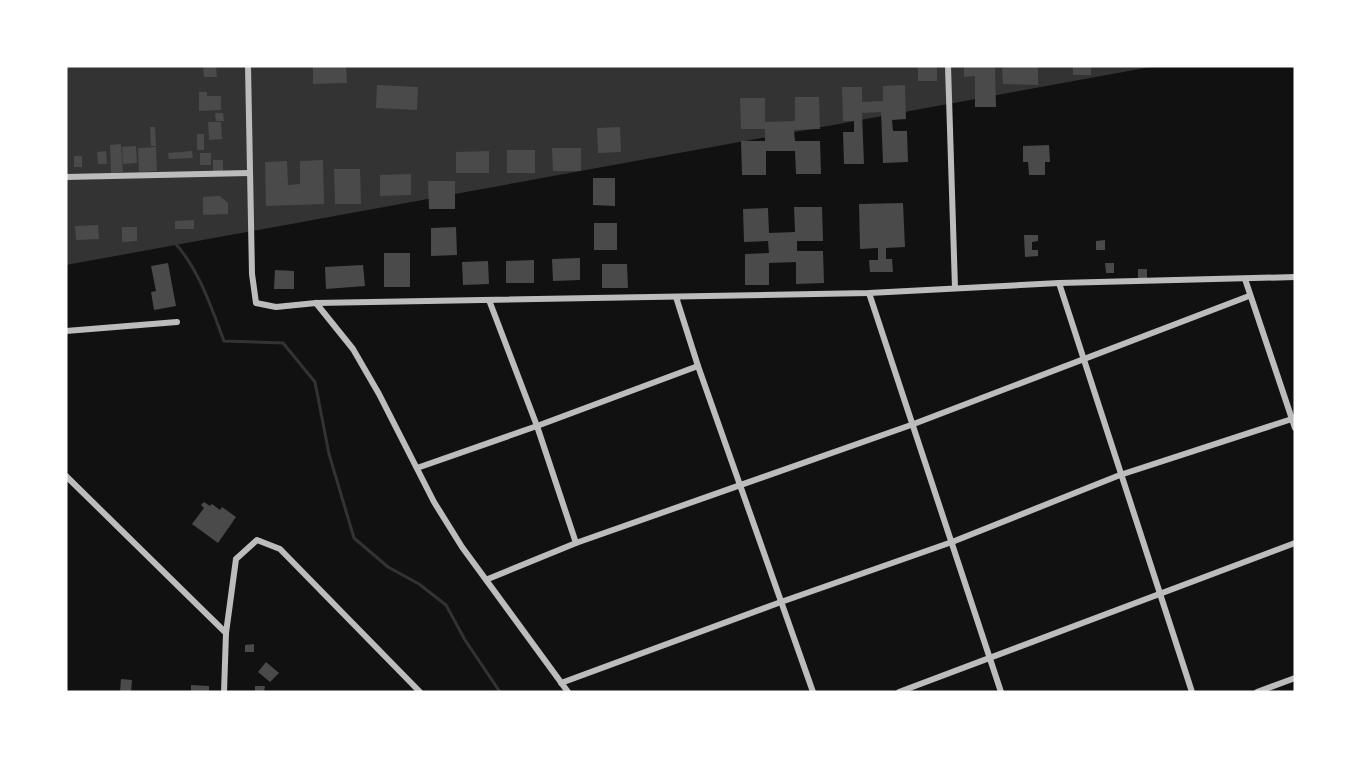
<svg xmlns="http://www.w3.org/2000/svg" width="1361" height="758" viewBox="0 0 1361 758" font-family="Rubik,sans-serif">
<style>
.water{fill:#333}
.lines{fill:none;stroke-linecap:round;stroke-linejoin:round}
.stream{stroke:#333;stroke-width:3}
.building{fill:#4a4a4a}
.minor{stroke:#bcbcbc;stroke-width:6}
</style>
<rect width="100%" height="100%" fill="#111"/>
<path class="water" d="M66,66H1156L66,265Z"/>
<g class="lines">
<path class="stream" d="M174,242C199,269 211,307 224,341L283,343L315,382L329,454L354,538L388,567L419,584L446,605L465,640L500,692"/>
</g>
<g class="building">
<path d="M313,66H346L347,83L313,84Z"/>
<rect x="918" y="66" width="19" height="15"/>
<path d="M964,66H995L996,107H975V76L964,77Z"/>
<path d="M1021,66H1038V85L1003,84L1002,68Z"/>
<rect x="1073" y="66" width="18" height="9"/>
<path d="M203,67H216L217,77H204Z"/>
<path d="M377,85L418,87L417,110L376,108Z"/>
<path d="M905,85L906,119L892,120L893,131H907L908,162L883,163L881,112L862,113L864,164H844L843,132H854V121H843L842,87H862V102L883,101V86Z"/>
<path d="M199,92H207V96H221V110L199,111Z"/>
<path d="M795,97H819L820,129L794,130L795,141H820L821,174H796L795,151H766V175H742L741,141H765V129H741L740,98H765V122L795,121Z"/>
<path d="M215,113H223L224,121H216Z"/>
<path d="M208,122H221L222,139L209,140Z"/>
<path d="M150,127H155L156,146H151Z"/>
<path d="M620,127L621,152L598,153L597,128Z"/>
<rect x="197" y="134" width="7" height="16"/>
<path d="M121,144L123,172L111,173L110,145Z"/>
<path d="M1049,145L1050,162H1045V175H1029L1028,162H1023V146Z"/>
<path d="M136,146L137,163L123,164L122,147Z"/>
<path d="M156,147L157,171L139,172L138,148Z"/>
<path d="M552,148H581V171H553Z"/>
<rect x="507" y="150" width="28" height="23"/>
<path d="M106,151L107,164H98L97,152Z"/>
<path d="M192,151L193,158L169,159L168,153Z"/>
<path d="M489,151V173H456V152Z"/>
<rect x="200" y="153" width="11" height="12"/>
<rect x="74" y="156" width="8" height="11"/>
<rect x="213" y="160" width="10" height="11"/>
<path d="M323,160L324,204L266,206L265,162L287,161L288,185L300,184V161Z"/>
<path d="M334,169H360L361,204H335Z"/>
<path d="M411,174V195L380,196V175Z"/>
<path d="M593,178H615V206L593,205Z"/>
<path d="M428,181H455V209H429Z"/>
<path d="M220,196L228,203V214L203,215V197Z"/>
<path d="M903,203L905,247L886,248V259H892L893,272H870L869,260H878V248L860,249L859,204Z"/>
<path d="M794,207H822L823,241H797V251H823L824,283L796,284V262L769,263V285H745V254L769,253L768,241L744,242L743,209L768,208L769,233L795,232Z"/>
<path d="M194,220V229H175V221Z"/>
<rect x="594" y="223" width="23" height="27"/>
<path d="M98,225L99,239L76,240L75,226Z"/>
<path d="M122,227H137V241L122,242Z"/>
<path d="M456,227L457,255L431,256V228Z"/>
<path d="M1024,235H1038V241L1032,242V250H1038V256L1025,257Z"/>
<path d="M1105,240V250H1096V241Z"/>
<rect x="384" y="253" width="26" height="34"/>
<path d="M580,258V280L553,281L552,259Z"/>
<path d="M534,260V283H506V261Z"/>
<path d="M488,261L489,284L463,285L462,262Z"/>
<path d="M168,263L176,306L154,310L151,292L156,291L151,266Z"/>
<path d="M1105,263H1114V273H1106Z"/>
<path d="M602,264H627L628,288H602Z"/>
<path d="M363,265L365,286L326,289L325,267Z"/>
<path d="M1138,269H1147V279L1138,280Z"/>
<path d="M275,270L294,271V289H274Z"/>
<path d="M204,502L210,506L212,504L220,510L222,507L236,517L218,543L192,524L204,508L201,505Z"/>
<path d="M254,644V652H245V645Z"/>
<path d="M266,662L279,673L270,682L258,672Z"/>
<path d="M121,679L132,680L131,692H120Z"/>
<path d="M191,685L209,686V692H191Z"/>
<path d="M255,686H265L264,692H255Z"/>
</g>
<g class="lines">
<g class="minor">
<path d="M248,66L252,274L256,303L276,307L316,303L869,293L1059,283L1295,277"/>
<path d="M948,66L955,288"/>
<path d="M66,177L249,173"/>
<path d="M1245,279L1295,428"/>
<path d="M1059,283L1192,692"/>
<path d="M869,293L1001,692"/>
<path d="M676,297L698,366L813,692"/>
<path d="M489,300L537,426L576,543"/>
<path d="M316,303L353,349L379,394L434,502L462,547L568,692"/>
<path d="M66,331L177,322"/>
<path d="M417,468L537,426L698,366"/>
<path d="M66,476L226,633L224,692"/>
<path d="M488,579L576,543L911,425L1249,296"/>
<path d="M226,633L236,559L257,540L280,549L420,692"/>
<path d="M561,683L781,602L952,542L1120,475L1295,418"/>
<path d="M899,692L1295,543"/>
<path d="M1257,692L1295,678"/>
</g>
</g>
<rect width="1361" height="758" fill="none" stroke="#ffffff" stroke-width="135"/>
</svg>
